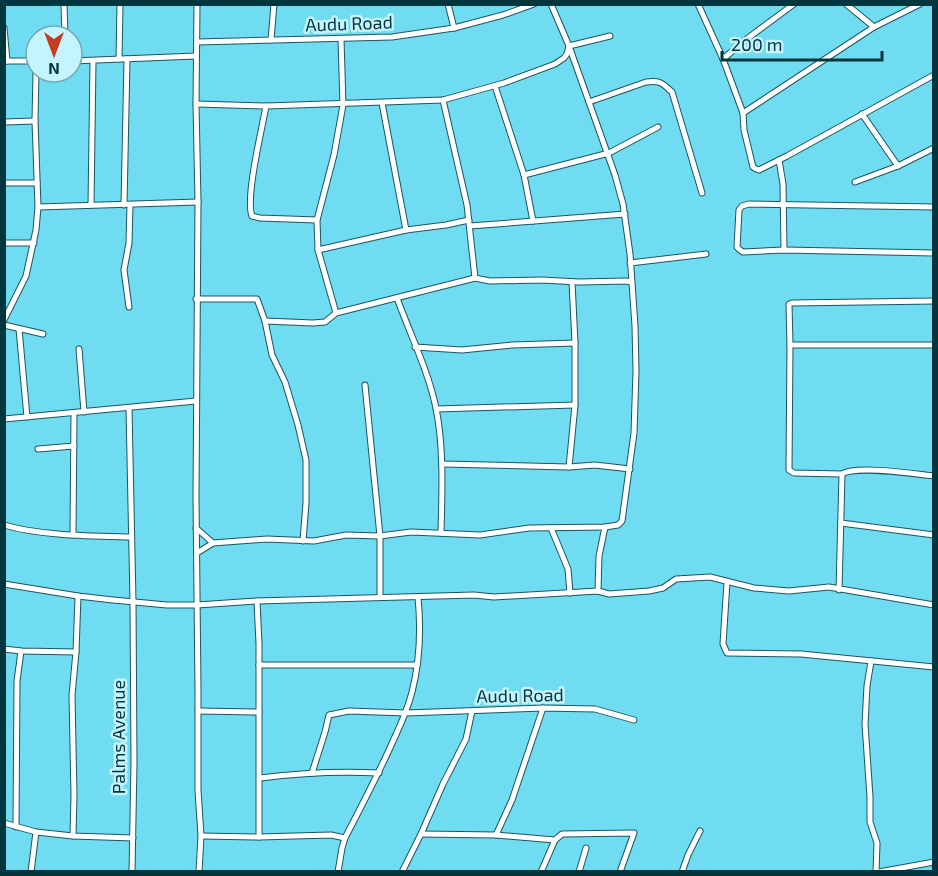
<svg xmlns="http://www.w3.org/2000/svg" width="938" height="876" viewBox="0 0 938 876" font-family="'Exo 2',sans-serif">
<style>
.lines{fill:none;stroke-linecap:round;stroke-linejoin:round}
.minor-casing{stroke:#1a5661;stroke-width:7}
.minor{stroke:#fff;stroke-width:5}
.labels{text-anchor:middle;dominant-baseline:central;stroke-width:5;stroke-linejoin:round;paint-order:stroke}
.street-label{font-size:18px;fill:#02363f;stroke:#c3f4ff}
</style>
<rect width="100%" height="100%" fill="#6fdcf1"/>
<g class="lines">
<g class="minor-casing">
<g id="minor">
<path d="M64,4L65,36"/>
<path d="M197,4L196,104L198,202L196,497L198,689V790L201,836L199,872"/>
<path d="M448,4L454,28"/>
<path d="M698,4L723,59L743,113L744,130L753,167L756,169L759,170L787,156L934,75"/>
<path d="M846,4L874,27"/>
<path d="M4,28L7,61"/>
<path d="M271,40L274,4"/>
<path d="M197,42L392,37L454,28L503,15L534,4"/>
<path d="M119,59L120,4"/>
<path d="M723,59L744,41L794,4"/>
<path d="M6,61H36"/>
<path d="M72,61L196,56"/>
<path d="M495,86L524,175L533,221"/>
<path d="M443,100L467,205L475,278"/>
<path d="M589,102L646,82C660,80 662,83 672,92L702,193"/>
<path d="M382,103L406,230"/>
<path d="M196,104L266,106L443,100L504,83L555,64L564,58L567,54L569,46L551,4"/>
<path d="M266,106C262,129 245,198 252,216L260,218L317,220"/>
<path d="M743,113L874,27L920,4"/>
<path d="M862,114L898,166"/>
<path d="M4,122L35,121"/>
<path d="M779,160L783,184L784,250"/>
<path d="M524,175L609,153L658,127"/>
<path d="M855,182L898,166L934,148"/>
<path d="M4,183H37"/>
<path d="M91,205L93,61"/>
<path d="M124,205L127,59"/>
<path d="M38,207L198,202"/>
<path d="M934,207L749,204L742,206L739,210L737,247L740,250L743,252L784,250L934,253"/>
<path d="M470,226L625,214"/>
<path d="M4,243H34"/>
<path d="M318,250L406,230L446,225L469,220"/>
<path d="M630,263L706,254"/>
<path d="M397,298C410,334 428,370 436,408C444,448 442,492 441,533"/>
<path d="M196,299H257L265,321L272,355L285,382L298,425L306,460V503L303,541"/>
<path d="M129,307L124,270L129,243L130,205"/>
<path d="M336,313L318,250L317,220L334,155L343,105L341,39"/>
<path d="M4,320L26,276L36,230L38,207L35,121L36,72"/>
<path d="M265,321L313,323L325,322L336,313L475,278L490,281L542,280L579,282L626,281L631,282"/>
<path d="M4,325L43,334"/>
<path d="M19,329L27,417"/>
<path d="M790,345H934"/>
<path d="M415,347L462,350L512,345L575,343"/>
<path d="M79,349L84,412"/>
<path d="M129,408L133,602L134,763L132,872"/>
<path d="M436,409L575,405"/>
<path d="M4,419L196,401"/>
<path d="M38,449L74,446"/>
<path d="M442,464L569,467L595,465L630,469"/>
<path d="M569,467L575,405V343L572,282"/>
<path d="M842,474L794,473L789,470L790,345L789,304L792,303L934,301"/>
<path d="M841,523L934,535"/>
<path d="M4,525C42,536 92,536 131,537"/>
<path d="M196,528L213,543"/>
<path d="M551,528L568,569L570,593"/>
<path d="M73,535L74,413"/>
<path d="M197,553L213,543L267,539L314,541L346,535L380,536L365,385"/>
<path d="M727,582L723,644L727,653L801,654L934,667"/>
<path d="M4,584L78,596L113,600L167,605H197L257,601L474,595L494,597L598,591L609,594L649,591L663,588L676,579L710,577L754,588L789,591L829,587L934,605"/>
<path d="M839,590L842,474C856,465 915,474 934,476"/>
<path d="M598,591L599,556L605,527"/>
<path d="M380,597V536L411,532L480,535L529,528L605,527L618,525L622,521L634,433L636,371L635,326L630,254L623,204L615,175L569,46L610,36"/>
<path d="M257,601L259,644V837"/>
<path d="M4,649L21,651L76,652"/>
<path d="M871,661L867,686L865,724L870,797V822L877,843L876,872"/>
<path d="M259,665H417"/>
<path d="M198,711L259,712"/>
<path d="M312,773L325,732L329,715L349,711L406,713L543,708L595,709L634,720"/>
<path d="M260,778C299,773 339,771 379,773"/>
<path d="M4,823L36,832L73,836L133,838"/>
<path d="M16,827L17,681L21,651"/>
<path d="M421,834L496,835L555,840"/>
<path d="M496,835L512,800L543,708"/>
<path d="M73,836L74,795L72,695L76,652L78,596"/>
<path d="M201,836L259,837L331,835L345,838"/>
<path d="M31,872L36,832"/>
<path d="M338,872L342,848L345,838C362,805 379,773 394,739C401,724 408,708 412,692C420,661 421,628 418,597"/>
<path d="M402,872L421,834L443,784L466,739L472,711"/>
<path d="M541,872L555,840L562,834L634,833L620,872"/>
<path d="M579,872L586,848"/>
<path d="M682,872L688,855L700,831"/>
<path d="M879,872L934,862"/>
</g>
</g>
<use href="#minor" class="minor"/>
</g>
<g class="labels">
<g class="street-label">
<text transform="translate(349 23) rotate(-2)">Audu Road</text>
<text transform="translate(520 695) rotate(-1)">Audu Road</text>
<text transform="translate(118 737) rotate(-90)">Palms Avenue</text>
</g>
</g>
<rect width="938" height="876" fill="none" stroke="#02363f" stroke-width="12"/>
<g transform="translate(54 54) rotate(180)"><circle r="28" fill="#c3f4ff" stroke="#76a8b2" stroke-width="1.5"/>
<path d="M0-4.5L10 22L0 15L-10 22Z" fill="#c73b23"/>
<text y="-9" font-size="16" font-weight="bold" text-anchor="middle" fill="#02363f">N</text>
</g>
<path d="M722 51v9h160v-9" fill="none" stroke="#02363f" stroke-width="3"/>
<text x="731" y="51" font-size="18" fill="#02363f" stroke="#c3f4ff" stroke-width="4.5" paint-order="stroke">200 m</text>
</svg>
